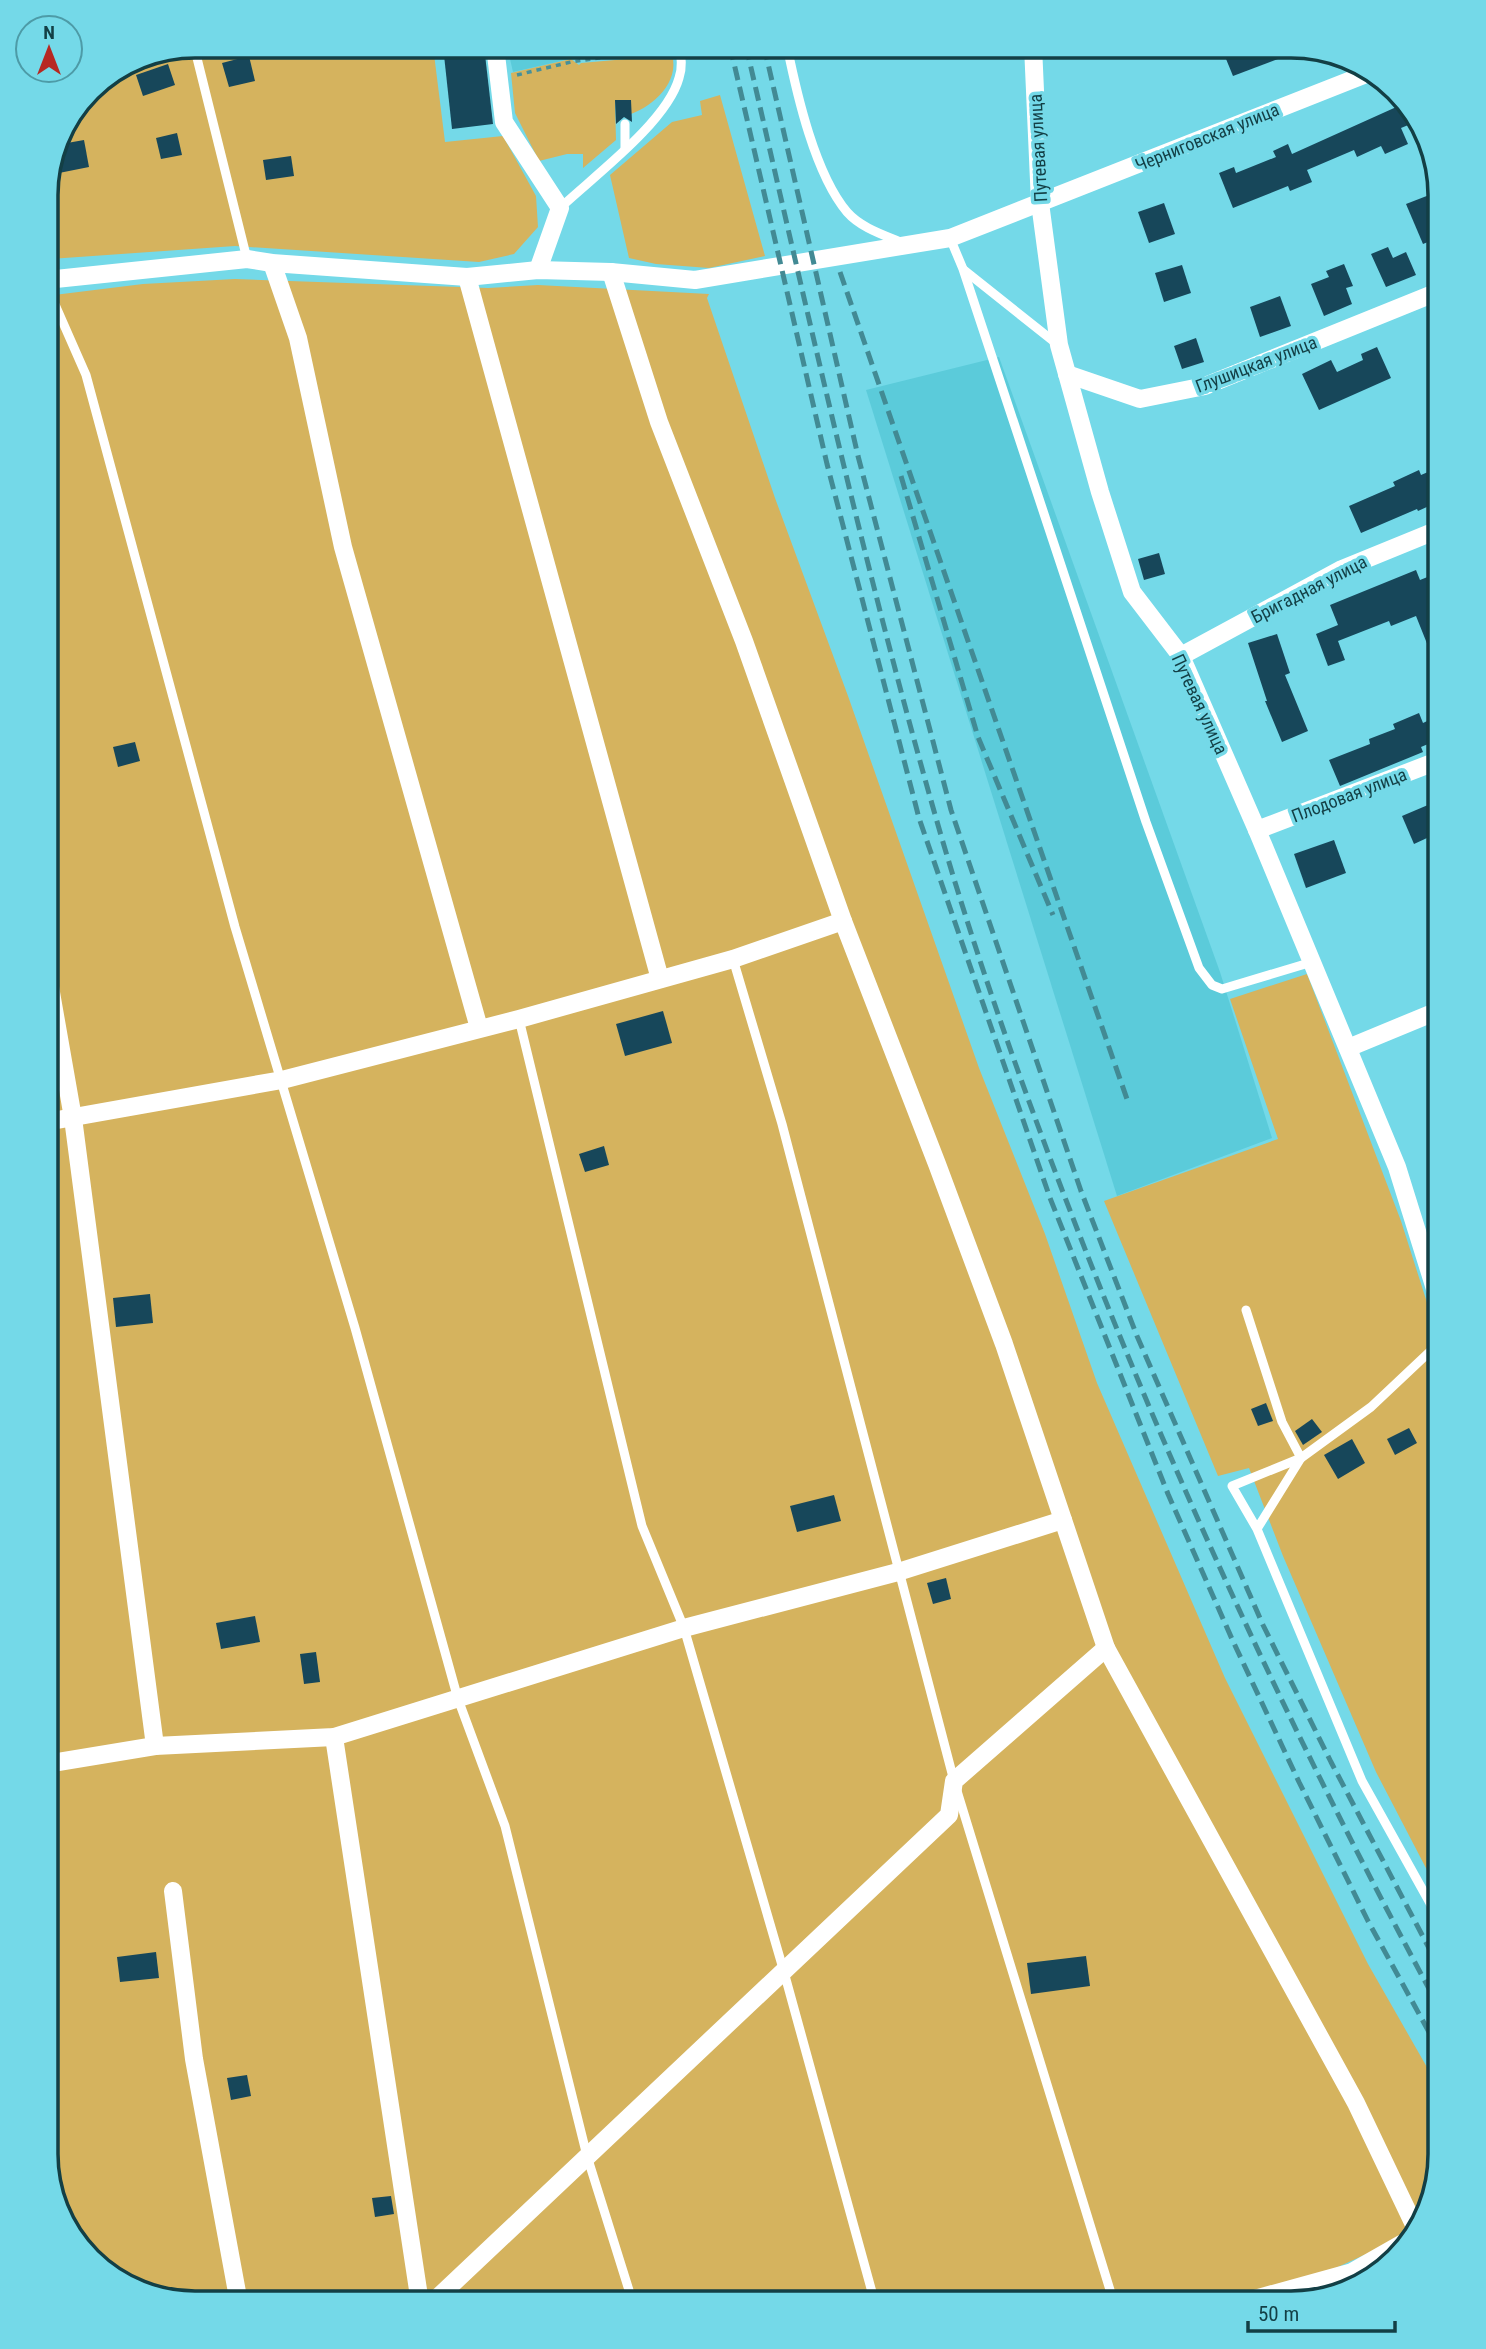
<svg xmlns="http://www.w3.org/2000/svg" width="1486" height="2349" viewBox="0 0 1486 2349" font-family="'Roboto Condensed',sans-serif">
<style>
.built{fill:#5bcbda}
.green{fill:#d5b35e}
.building{fill:#17475a}
.lines{fill:none;stroke-linecap:round;stroke-linejoin:round}
.path{stroke:#46909a;stroke-width:3.5;stroke-dasharray:5 5;stroke-linecap:butt}
.lane{stroke:#fff;stroke-width:9}
.street{stroke:#fff;stroke-width:18}
.secondary{stroke:#fff;stroke-width:26}
.rail{stroke:#428a94;stroke-width:5;stroke-dasharray:14 7;stroke-linecap:butt}
.labels{text-anchor:middle;dominant-baseline:central;stroke-width:7;stroke-linejoin:round;paint-order:stroke}
.street-label{font-size:18px;fill:#133f45;stroke:#74d9e8}
.rim{fill:none;stroke:#133f45;stroke-width:3.5}
</style>
<rect width="100%" height="100%" fill="#74d9e8"/>
<g class="built">
<path d="M507,46H567L570,59L513,72Z"/>
<path d="M999,357L1220,972L1272,1138L1117,1196L866,390Z"/>
</g>
<g class="green">
<path d="M195,46H433L445,142L503,136L536,196L538,227L514,254L479,262L235,246L50,259C45,243 46,228 46,211C46,143 74,89 137,58C153,50 177,49 195,46Z"/>
<path d="M583,46H663L571,59L569,48Z"/>
<path d="M672,55C680,82 653,106 631,114L615,101L616,140L583,168V154H567L539,161L515,113L511,73L571,59L579,65L581,63Z"/>
<path d="M720,95L765,256L709,268L656,264L629,258L610,175L672,122L702,115L700,101Z"/>
<path d="M235,279L488,288L538,285L709,294L707,298L775,498L848,696L979,1068L1045,1234L1097,1383L1225,1678L1368,1964L1440,2090V2155L1417,2231L1318,2276L1220,2303H185L112,2279L61,2221L46,2154V296L143,284Z"/>
<path d="M1307,974L1401,1221L1437,1334L1440,1338V1895L1376,1772L1283,1556L1249,1468L1218,1476L1104,1201L1278,1139L1230,999Z"/>
</g>
<g class="building">
<path d="M443,46H484L493,124L452,129Z"/>
<path d="M1247,46H1301L1307,48L1233,76L1224,54Z"/>
<path d="M249,56L255,81L229,87L222,63Z"/>
<path d="M168,64L175,85L143,96L136,75Z"/>
<path d="M615,100H631L632,122L624,117L616,124Z"/>
<path d="M1403,104L1418,121L1401,128L1408,144L1385,154L1381,146L1357,157L1354,150L1307,170L1312,182L1290,191L1288,186L1233,208L1219,173L1234,167L1236,173L1276,157L1273,151L1288,144L1292,154Z"/>
<path d="M177,133L182,155L161,159L156,138Z"/>
<path d="M84,140L89,167L59,173L55,151L56,145Z"/>
<path d="M291,156L294,176L266,180L263,160Z"/>
<path d="M1437,192L1440,201V237L1423,244L1406,204Z"/>
<path d="M1164,203L1175,234L1149,243L1138,212Z"/>
<path d="M1388,247L1393,258L1406,252L1416,275L1386,287L1371,254Z"/>
<path d="M1344,264L1353,286L1346,288L1352,304L1324,316L1311,284L1329,277L1326,271Z"/>
<path d="M1182,265L1191,293L1164,302L1155,273Z"/>
<path d="M1280,296L1291,326L1260,337L1250,307Z"/>
<path d="M1196,338L1204,362L1182,369L1174,346Z"/>
<path d="M1377,347L1391,378L1319,410L1302,374L1331,360L1337,372L1363,360L1361,354Z"/>
<path d="M1435,469L1440,481V501L1418,511L1417,509L1361,533L1349,506L1395,486L1393,482L1419,470L1421,475Z"/>
<path d="M1159,553L1165,574L1144,580L1138,559Z"/>
<path d="M1416,570L1420,580L1440,572V676L1416,616L1391,626L1389,621L1338,641L1345,660L1328,666L1316,634L1338,625L1330,605Z"/>
<path d="M1277,634L1290,673L1285,675L1308,731L1282,742L1265,701H1267L1248,643Z"/>
<path d="M1419,713L1423,723L1440,715V739L1421,747L1423,752L1340,786L1329,760L1370,744L1369,739L1395,729L1393,724Z"/>
<path d="M135,742L140,761L118,767L113,747Z"/>
<path d="M1435,802L1440,815V832L1414,844L1402,816Z"/>
<path d="M1334,840L1346,873L1306,888L1294,854Z"/>
<path d="M663,1011L672,1043L625,1056L616,1024Z"/>
<path d="M604,1146L609,1165L585,1172L579,1154Z"/>
<path d="M150,1294L153,1323L116,1327L113,1298Z"/>
<path d="M1266,1403L1273,1421L1258,1426L1251,1409Z"/>
<path d="M1312,1419L1322,1432L1303,1445L1295,1431Z"/>
<path d="M1409,1428L1417,1443L1395,1455L1387,1439Z"/>
<path d="M1352,1439L1365,1463L1338,1479L1324,1455Z"/>
<path d="M834,1495L841,1521L797,1532L790,1506Z"/>
<path d="M946,1578L951,1599L933,1604L927,1583Z"/>
<path d="M255,1616L260,1642L221,1649L216,1623Z"/>
<path d="M316,1652L320,1682L304,1684L300,1654Z"/>
<path d="M156,1952L159,1978L120,1982L117,1957Z"/>
<path d="M1086,1956L1090,1986L1031,1994L1027,1963Z"/>
<path d="M247,2075L251,2096L231,2100L227,2078Z"/>
<path d="M391,2196L394,2214L375,2217L372,2198Z"/>
</g>
<g class="lines">
<path class="path" d="M517,75L571,62L667,48"/>
<g class="lane">
<path d="M194,46L247,259"/>
<path d="M787,46C797,95 815,174 847,212C861,228 884,235 903,243"/>
<path d="M625,124V148"/>
<path d="M560,208C594,176 667,122 679,78C683,66 681,57 679,46"/>
<path d="M950,238L963,269L1146,822L1199,968L1212,985L1222,989L1312,962"/>
<path d="M964,270L1057,344"/>
<path d="M46,284L86,375L235,927L355,1328L458,1699L505,1826L587,2156L633,2303"/>
<path d="M733,959L782,1124L954,1781L1114,2303"/>
<path d="M519,1019L642,1526L684,1628L784,1972L875,2303"/>
<path d="M1246,1310L1282,1422L1301,1458L1371,1407L1440,1342"/>
<path d="M1257,1529L1301,1458L1232,1486L1257,1529L1362,1781L1440,1921"/>
</g>
<g class="street">
<path d="M495,46L504,122L560,208L538,270"/>
<path d="M1033,46L1040,203L1059,345L1100,492L1132,592L1181,656L1257,830L1397,1167L1440,1305"/>
<path d="M272,263L298,338L343,547L479,1028"/>
<path d="M611,272L659,422L744,641L843,921L937,1164L1004,1344L1106,1648L1356,2103L1417,2231"/>
<path d="M467,277L660,979"/>
<path d="M46,280L247,259L272,263L467,277L538,270L611,272L695,280L950,238L1374,71"/>
<path d="M1067,374L1140,399L1205,386L1440,291"/>
<path d="M1181,656L1342,569L1440,529"/>
<path d="M1257,830L1440,760"/>
<path d="M46,964L73,1118L155,1746"/>
<path d="M1348,1048L1440,1010"/>
<path d="M46,1122L282,1080L519,1019L733,959L843,921"/>
<path d="M334,1737L420,2303"/>
<path d="M46,1764L155,1746L334,1737L684,1628L898,1572L1063,1520"/>
<path d="M173,1891L194,2059L239,2303"/>
<path d="M432,2303L949,1815L954,1781L1106,1648"/>
</g>
<path class="secondary" d="M1255,2303L1353,2276L1404,2247"/>
<g class="rail">
<path d="M730,46L827,464L919,818L1050,1198L1168,1494L1232,1639L1299,1782L1368,1921L1440,2052"/>
<path d="M746,46C805,302 862,558 934,811C980,973 1038,1131 1100,1287C1199,1535 1313,1775 1440,2009"/>
<path d="M764,46L858,456L951,810L1081,1191L1137,1336L1263,1625L1331,1762L1440,1969"/>
<path d="M840,272L1128,1102"/>
<path d="M901,476L978,737L1053,915"/>
</g>
</g>
<g class="labels">
<g class="street-label">
<text transform="translate(1207 137) rotate(-22)">Черниговская улица</text>
<text transform="translate(1038 148) rotate(-93)">Путевая улица</text>
<text transform="translate(1256 364) rotate(-21)">Глушицкая улица</text>
<text transform="translate(1309 589) rotate(-27)">Бригадная улица</text>
<text transform="translate(1200 704) rotate(65)">Путевая улица</text>
<text transform="translate(1349 795) rotate(-21)">Плодовая улица</text>
</g>
</g>
<path d="M0 0H1486V2349H0ZM195 58H1291A137 137 0 0 1 1428 195V2154A137 137 0 0 1 1291 2291H195A137 137 0 0 1 58 2154V195A137 137 0 0 1 195 58Z" fill="#74d9e8" fill-rule="evenodd"/>
<path class="rim" d="M195 58H1291A137 137 0 0 1 1428 195V2154A137 137 0 0 1 1291 2291H195A137 137 0 0 1 58 2154V195A137 137 0 0 1 195 58Z"/>
<g transform="translate(49 49)"><circle r="33" fill="#74d9e8" stroke="#4d9ba7" stroke-width="2"/>
<path d="M0-5L12 26L0 18L-12 26Z" fill="#b72822"/>
<text y="-10" font-size="19" font-weight="bold" text-anchor="middle" fill="#133f45">N</text>
</g>
<path d="M1248 2321v10h147v-10" fill="none" stroke="#133f45" stroke-width="3.5"/>
<text x="1258" y="2321" font-size="21" fill="#133f45" stroke="#74d9e8" stroke-width="5" paint-order="stroke">50 m</text>
</svg>
